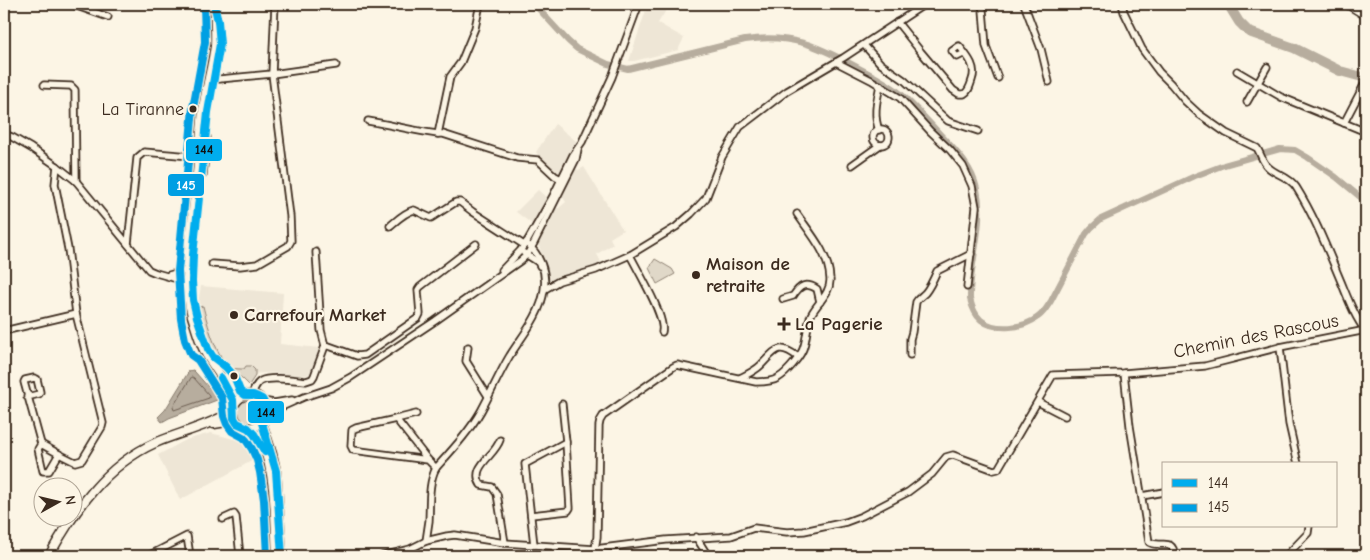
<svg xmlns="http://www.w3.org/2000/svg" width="1370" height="560" viewBox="0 0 1370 560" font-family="'Comic Neue',sans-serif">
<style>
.built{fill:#eee6d6}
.green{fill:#e0d8c8;stroke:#8e8173}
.water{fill:#b7ad9e;stroke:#85796b}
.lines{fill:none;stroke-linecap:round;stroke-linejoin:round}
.shore{stroke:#6d5e51;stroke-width:1}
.canal{stroke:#b7ad9e;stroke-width:6}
.river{stroke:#b7ad9e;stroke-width:10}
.minor-casing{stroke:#3b2a1e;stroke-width:9}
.major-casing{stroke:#3b2a1e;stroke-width:11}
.minor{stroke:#fcf5e5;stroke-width:5.5}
.major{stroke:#fcf5e5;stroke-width:8}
.bus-1-casing{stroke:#fcf5e5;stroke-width:11}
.bus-2-casing{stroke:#fcf5e5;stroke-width:11}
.bus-1{stroke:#00adee;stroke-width:8}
.bus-2{stroke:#009fe3;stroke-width:8}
.bus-dot{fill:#3b2a1e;stroke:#fcf5e5;stroke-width:2}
.labels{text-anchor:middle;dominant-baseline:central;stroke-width:4.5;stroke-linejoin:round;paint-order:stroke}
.bus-label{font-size:18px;fill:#3b2a1e;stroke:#fcf5e5;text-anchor:end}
.poi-label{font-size:19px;font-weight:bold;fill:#3b2a1e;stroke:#fcf5e5;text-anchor:start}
.street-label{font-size:19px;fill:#3b2a1e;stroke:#fcf5e5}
.line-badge{stroke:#fcf5e5;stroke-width:2}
.badge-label{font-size:14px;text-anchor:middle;font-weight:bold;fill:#fff}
.pale-badge-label{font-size:14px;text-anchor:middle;font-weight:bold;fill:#111}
</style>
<rect width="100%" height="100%" fill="#fcf5e5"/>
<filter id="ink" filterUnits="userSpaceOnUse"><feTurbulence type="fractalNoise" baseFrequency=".02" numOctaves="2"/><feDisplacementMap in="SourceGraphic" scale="10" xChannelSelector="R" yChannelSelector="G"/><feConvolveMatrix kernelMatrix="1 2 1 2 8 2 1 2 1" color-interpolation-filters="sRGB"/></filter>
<g filter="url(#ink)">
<g class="built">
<path d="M648,4H670L658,23L684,38L678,50L634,61H629Z"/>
<path d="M555,124L576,141L559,175L553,172L541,160L536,152Z"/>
<path d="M584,167L623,230L610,238L613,244L597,254L602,264L566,274L552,282L548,281L546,264L538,244L555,209L559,208L566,202L562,196L575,169L579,170Z"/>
<path d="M538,190L547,198L540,212L532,224L516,212Z"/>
<path d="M201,286L283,293L280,344L319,348L311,374L301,376L269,373L238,374L232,369L215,353L206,331L199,307L200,306L199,298Z"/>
<path d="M211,433L241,441L245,448H247L250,451L253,452L257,458L180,500L158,455L186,440Z"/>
</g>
<g class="green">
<path d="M655,259L672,269L675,274L657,284L649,268Z"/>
<path d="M203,306C207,322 216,359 232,368C235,369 241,369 244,369L246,366H251L255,370V376L249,385C239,374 222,363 214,352C207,340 202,320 199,307Z"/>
<circle cx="249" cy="411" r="12"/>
</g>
<path class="water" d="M193,370L195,372L217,397V400L169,418L162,422L158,417L165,410L189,371Z"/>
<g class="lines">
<path class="shore" d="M192,377L194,378L209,395V398L174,410L173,407Z"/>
<path class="canal" d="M534,4L568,41L577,49L608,64L628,69L745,40C791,33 818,46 857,67C872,75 887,82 900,93C914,105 927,120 939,133C955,150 972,166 977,189C985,226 969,263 970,299C972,307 975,315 981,320C996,332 1024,328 1038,317C1044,313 1047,307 1051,301L1086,234L1091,228L1101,219L1195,176L1224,165L1280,149L1295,150L1307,157L1336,177L1366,202"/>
<path class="river" d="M1230,4L1231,9L1239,22L1249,32L1294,48L1340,71L1366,78"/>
<g class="minor-casing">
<g id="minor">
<path d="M71,4L108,17"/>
<path d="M275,4L272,74L336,65"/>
<path d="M480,4L475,28L461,62L450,77L438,134H443L517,158L538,160L555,176L563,180"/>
<path d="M981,4L983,10L986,46L998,78"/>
<path d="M1024,4L1041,49L1049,82"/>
<path d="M1122,4L1124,12L1142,49L1159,72L1171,84L1185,101L1199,114L1226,133L1257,148C1261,154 1262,162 1268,167C1276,175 1289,176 1296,187C1315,217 1328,251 1342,284C1348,299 1356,320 1366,331"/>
<path d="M897,22L921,52L953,90L959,94H964C969,91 970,86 972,80C977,67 968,57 960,47L959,46L952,51L957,57L965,53"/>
<path d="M864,45L881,64L904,80L948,121L978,131"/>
<path d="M836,62L871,80L900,98L930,131L950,150L963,166L972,186L976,207L967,287"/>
<path d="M1237,71L1281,97L1366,132"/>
<path d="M209,80L272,74L290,216L291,241L288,246L257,264L240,266L212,264"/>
<path d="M44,85L71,86L75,90L76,181"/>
<path d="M1247,102L1267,67"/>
<path d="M368,121C392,125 414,131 438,134"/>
<path d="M1344,123L1366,81"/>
<circle cx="881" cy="137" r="8"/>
<path d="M879,130C873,115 877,100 880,85"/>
<path d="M4,134L12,137L31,148L57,166L76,181L149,270L156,273L177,279L188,286"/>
<path d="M852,165L880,145"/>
<path d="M57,166L55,184L68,249L76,314L103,423L102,427L82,460L75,462L59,454"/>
<path d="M390,226C397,220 405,212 414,210L431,218L456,202H460L473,212L524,245"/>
<path d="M128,244L137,158L144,152L202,157"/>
<path d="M524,253L538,262L540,266"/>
<path d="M630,255C638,271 666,317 662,332"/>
<path d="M502,270L520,251L528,240L553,196L573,155L582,142L612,77L639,4"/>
<path d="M169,275L184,271L192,272"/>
<path d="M545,289L559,281L596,270L630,255L676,227L691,214L706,198L722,157L740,127L787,91L843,58L925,4"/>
<path d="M783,299L793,296C800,285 806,282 817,289L820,302"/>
<path d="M4,331L76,314"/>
<path d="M325,346H329L357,356L365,355L418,318L420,314L418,290L420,287L476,244"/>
<path d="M468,347L466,361L488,396"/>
<path d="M1280,347L1289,424L1298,464"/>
<path d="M910,355V339L912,332L916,302C918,298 922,296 925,293C930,287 934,278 937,271L971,254"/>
<path d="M1124,373L1130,426L1149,542C1161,549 1172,536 1175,556"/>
<path d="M740,378C748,374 755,371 761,365C776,350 778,342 798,357"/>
<path d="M252,394C254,390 256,383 261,381C270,376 295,380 306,381L312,379L314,376L325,346L321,330L316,252"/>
<path d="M27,397L39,394L40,392L37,379L34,378L25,380L24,382L41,444"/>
<path d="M263,401L274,403L292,400"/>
<path d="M1038,402L1065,416"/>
<path d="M266,414L304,397L331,388L351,377L435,321L520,261L527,255L534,243L576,159L578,149"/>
<path d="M396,419L416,414"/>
<path d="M500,440C495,456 469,467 481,485L492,487L497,494L505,543"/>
<path d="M41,444L59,454L49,471H43L38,449Z"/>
<path d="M428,460L353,450L351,446L352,430L356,428L396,419L428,460L436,468"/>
<path d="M1142,496L1164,492"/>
<path d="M531,515L568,511L570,508L566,442L562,404"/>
<path d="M223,519L234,514L236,517L240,556"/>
<path d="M696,537L708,556"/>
<path d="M426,541C427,534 428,528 429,521C430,503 428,483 436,468C452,450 469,432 481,411C491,393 499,374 509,357C522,336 541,315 544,290C547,272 540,254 526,243"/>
<path d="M534,545L525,464L566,442"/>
<path d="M595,549L597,537L599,426L600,421L603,416L673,367L677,365L756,382C763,382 772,382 778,378C787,373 802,355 804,346C807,336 807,325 811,315C817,303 831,293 830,279C829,254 811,234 797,214"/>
<path d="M148,556L187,536L190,556"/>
<path d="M382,556L410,549L426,541L447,536L455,535L505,543L595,549L666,540L731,536L754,528L787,532L804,531L846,522L862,516L908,492L932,474L946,457L953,455L994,470L998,469L1053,375L1124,373L1205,366L1280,347L1366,330"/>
<path d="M554,556L555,547"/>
<path d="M1286,556L1308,533L1309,526"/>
</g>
</g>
<g class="major-casing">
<g id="major">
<path d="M1348,4L1366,15"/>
<path d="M215,8C214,20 216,33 215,46C212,67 206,88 203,109C200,143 197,177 193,211C190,245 183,282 192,316C196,328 199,341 205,352C212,366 228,383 232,397C235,406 231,415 237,422C248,435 271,423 266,407C261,390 241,392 234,405"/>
<path d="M202,175L206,137"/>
<path d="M226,378L233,387L245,395"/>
<path d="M262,423L272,454L276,471L282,556"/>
<path d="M214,424L226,422L238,423"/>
<path d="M248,428C253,434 259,440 263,447C276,474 275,525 277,556"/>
<path d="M49,556C74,511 106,465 155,443C181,432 209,426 233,411"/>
</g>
</g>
<use href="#minor" class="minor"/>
<use href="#major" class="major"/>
<g class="bus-1-casing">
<g id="bus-1">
<path d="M214,4L218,21L220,44L208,112L193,255L192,281L193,300L197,317L208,349L213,357L226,367L234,376L240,391L245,395H253L258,397L262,399L266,406V415L262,423L276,471L282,556"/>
<path d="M221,378L233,400L234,418L237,423L248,428L254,434L265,452"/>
</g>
</g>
<g class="bus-2-casing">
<path id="bus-2" d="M204,4L205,42L193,108L178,271L181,319L185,340L191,355L198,360L222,398L224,416L227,424L232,431L243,437L246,440L252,449L257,460L260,472L264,500L267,556"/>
</g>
<use href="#bus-1" class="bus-1"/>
<use href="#bus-2" class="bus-2"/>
</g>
</g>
<g class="bus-dot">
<circle cx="193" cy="109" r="4.5"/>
<circle cx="696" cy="275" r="5"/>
<circle cx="234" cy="315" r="5"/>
<path d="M781.5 316.5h5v5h5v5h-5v5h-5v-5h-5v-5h5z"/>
<circle cx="234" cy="376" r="4.5"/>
</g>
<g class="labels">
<g class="bus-label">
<text x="184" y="109">La Tiranne</text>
</g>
<g class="poi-label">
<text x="706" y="264">Maison de<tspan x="706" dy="22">retraite</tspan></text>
<text x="244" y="315">Carrefour Market</text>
<text x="795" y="324">La Pagerie</text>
</g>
<g class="street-label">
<text transform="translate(1256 336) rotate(-11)">Chemin des Rascous</text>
</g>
</g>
<g class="line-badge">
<rect x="185" y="138" width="38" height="24" rx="5" fill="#00adee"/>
<rect x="167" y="173" width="38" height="24" rx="5" fill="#009fe3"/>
<rect x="247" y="400" width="38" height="24" rx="5" fill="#00adee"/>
</g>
<g class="badge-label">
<text x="186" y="190">145</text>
</g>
<g class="pale-badge-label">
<text x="204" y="154">144</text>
<text x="266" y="417">144</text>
</g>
<rect width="1370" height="560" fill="none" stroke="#fcf5e5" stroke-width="20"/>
<rect x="10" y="10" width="1350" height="540" fill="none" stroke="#3b2a1e" stroke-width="2" filter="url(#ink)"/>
<rect x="1162" y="462" width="175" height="65" fill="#fcf5e5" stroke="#afa495"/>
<rect x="1172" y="479" width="25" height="8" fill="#00adee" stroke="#afa495"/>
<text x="1208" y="488" font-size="15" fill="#3b2a1e">144</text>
<rect x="1172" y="504" width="25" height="8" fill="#009fe3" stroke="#afa495"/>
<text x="1208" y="512" font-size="15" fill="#3b2a1e">145</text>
<g transform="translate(58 502) rotate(82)"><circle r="24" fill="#fcf5e5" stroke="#afa495"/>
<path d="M0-4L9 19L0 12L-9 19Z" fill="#3b2a1e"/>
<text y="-8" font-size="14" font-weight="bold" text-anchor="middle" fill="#3b2a1e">N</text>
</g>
</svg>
